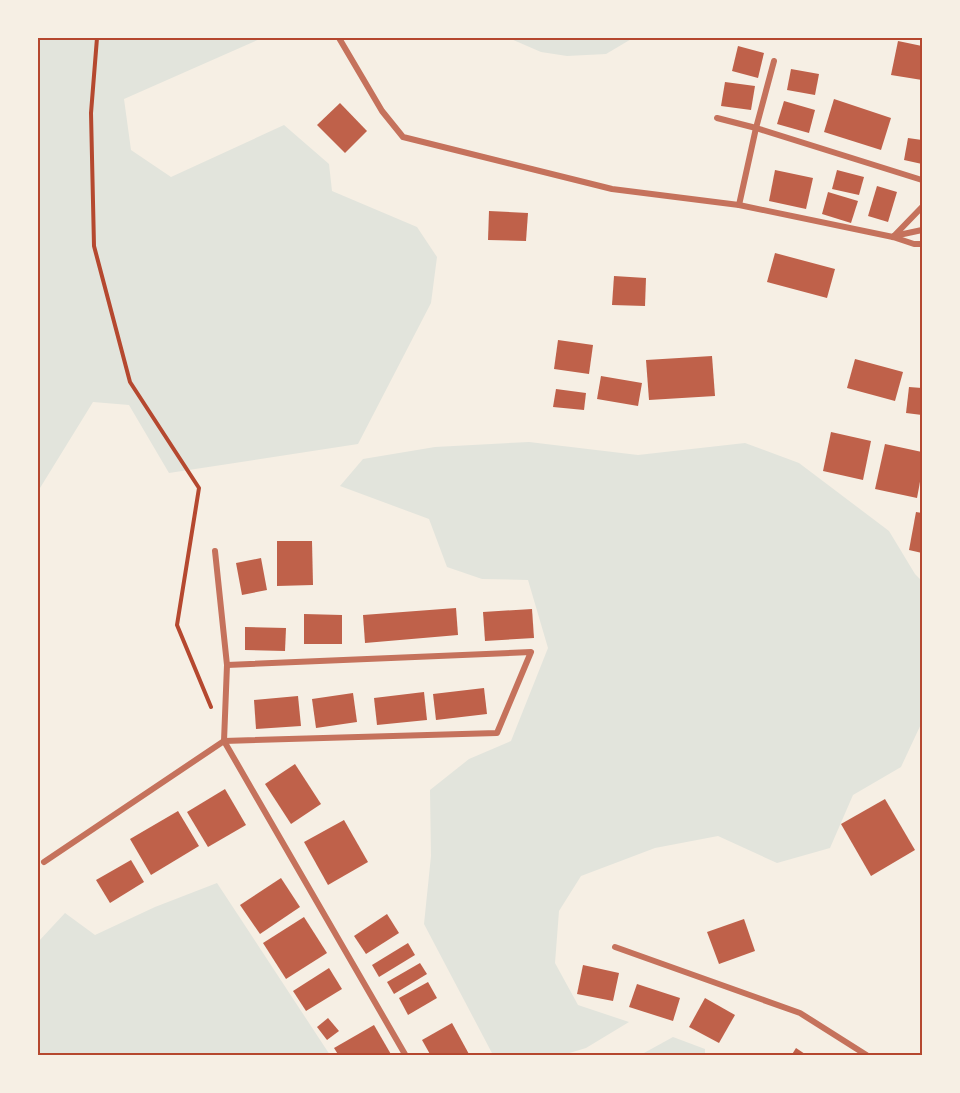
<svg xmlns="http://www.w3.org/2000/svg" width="960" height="1093" viewBox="0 0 960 1093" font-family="Signika,sans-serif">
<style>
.green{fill:#e2e4dc}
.building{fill:#bf614a}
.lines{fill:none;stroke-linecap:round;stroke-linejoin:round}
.path{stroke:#b5482f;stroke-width:4}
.minor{stroke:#c5725c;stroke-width:6}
.neatline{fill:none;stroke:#b5482f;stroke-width:2}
</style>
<rect width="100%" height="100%" fill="#f6efe4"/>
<g class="green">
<path d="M38,38H262L124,99L131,150L171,177L284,125L329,164L332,191L417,227L437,257L431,303L358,444L169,473L129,405L93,402L40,488L38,497Z"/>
<path d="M511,38H633L606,54L567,56L541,52L511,39Z"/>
<path d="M529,442L638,455L745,443L799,463L889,531L915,574L922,581V722L901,767L853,795L830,848L777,863L718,836L655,848L581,876L559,911L555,963L578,1005L629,1022L586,1048L563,1055H493L424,924L431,856L430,790L469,759L511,741L548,648L528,580L482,579L447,567L429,519L340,486L363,459L435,447Z"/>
<path d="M217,883L330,1055H38V942L65,913L95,935L155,907Z"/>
<path d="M673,1037L705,1049V1055H645L644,1053Z"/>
</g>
<g class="building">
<path d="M898,41L922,46V80L891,75Z"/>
<path d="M738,46L764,53L758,78L732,71Z"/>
<path d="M791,69L819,74L815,95L787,90Z"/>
<path d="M725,82L755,86L751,110L721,106Z"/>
<path d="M834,99L891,118L881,150L824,132Z"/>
<path d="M784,101L815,110L809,133L777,124Z"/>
<path d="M340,103L367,131L345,153L317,125Z"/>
<path d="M908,138L922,140V164L904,160Z"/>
<path d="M775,170L813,178L806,209L769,201Z"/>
<path d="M837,170L864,177L859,195L832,189Z"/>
<path d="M877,186L897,192L888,222L868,216Z"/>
<path d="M828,192L858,201L851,223L822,214Z"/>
<path d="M489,211L528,213L526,241L488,240Z"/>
<path d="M775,253L835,269L827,298L767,282Z"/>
<path d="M614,276L646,278L645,306L612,305Z"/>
<path d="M558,340L593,345L589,374L554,369Z"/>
<path d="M712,356L715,396L649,400L646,360Z"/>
<path d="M855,359L903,372L895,401L847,388Z"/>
<path d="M601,376L642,383L638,406L597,399Z"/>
<path d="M909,387L922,388V415L906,413Z"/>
<path d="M556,389L586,393L584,410L553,407Z"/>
<path d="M831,432L871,441L863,480L823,471Z"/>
<path d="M885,444L922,452V471L917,498L875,489Z"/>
<path d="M916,512L922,513V553L909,550Z"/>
<path d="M277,541H312L313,585L277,586Z"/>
<path d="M261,558L267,590L242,595L236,563Z"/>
<path d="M456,608L458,635L365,643L363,615Z"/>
<path d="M532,609L534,638L485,641L483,612Z"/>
<path d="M304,614L342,615V644H304Z"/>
<path d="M245,627L286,628L285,651L245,650Z"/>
<path d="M484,688L487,714L436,720L433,694Z"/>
<path d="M424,692L427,720L377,725L374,698Z"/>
<path d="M353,693L357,722L316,728L312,699Z"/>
<path d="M298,696L301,726L256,729L254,700Z"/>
<path d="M295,764L321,804L291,824L265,784Z"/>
<path d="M225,789L246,825L208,847L187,812Z"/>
<path d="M885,799L915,850L871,876L841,824Z"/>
<path d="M178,811L199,846L151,875L130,839Z"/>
<path d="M344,820L368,862L328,885L304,842Z"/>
<path d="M131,860L144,882L110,903L96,880Z"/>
<path d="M281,878L300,907L260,934L240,905Z"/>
<path d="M387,914L399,933L366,954L354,936Z"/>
<path d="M304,917L327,953L286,979L263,943Z"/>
<path d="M744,919L755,951L719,964L707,932Z"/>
<path d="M408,943L415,955L379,977L372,965Z"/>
<path d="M420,963L427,974L394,994L387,982Z"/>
<path d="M583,965L619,973L613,1001L577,994Z"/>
<path d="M329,968L342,989L306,1011L293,991Z"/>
<path d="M428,982L437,998L408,1015L399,998Z"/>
<path d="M637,984L680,998L673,1021L629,1007Z"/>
<path d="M705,998L735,1015L719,1043L689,1027Z"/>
<path d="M328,1018L339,1031L327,1040L317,1027Z"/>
<path d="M452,1023L470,1056H431L422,1040Z"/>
<path d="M374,1025L392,1056H339L334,1048Z"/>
<path d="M796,1048L808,1056H791Z"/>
</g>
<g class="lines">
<path class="path" d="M97,38L91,113L94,246L130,382L199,488L177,625L211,707"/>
<g class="minor">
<path d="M339,38L382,111L403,137L612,189L739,205L893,237L914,244H922"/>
<path d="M717,118L756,128L922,180"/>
<path d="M739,205L756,128L774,61"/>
<path d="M894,236L922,230"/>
<path d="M893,237L922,207"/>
<path d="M215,551L227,665L224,741L406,1056"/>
<path d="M44,862L224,741L497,733L531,652L227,665"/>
<path d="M615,947L800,1013L868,1056"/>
</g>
</g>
<rect width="960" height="1093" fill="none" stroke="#f6efe4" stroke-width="78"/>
<rect x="39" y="39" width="882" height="1015" class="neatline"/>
</svg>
